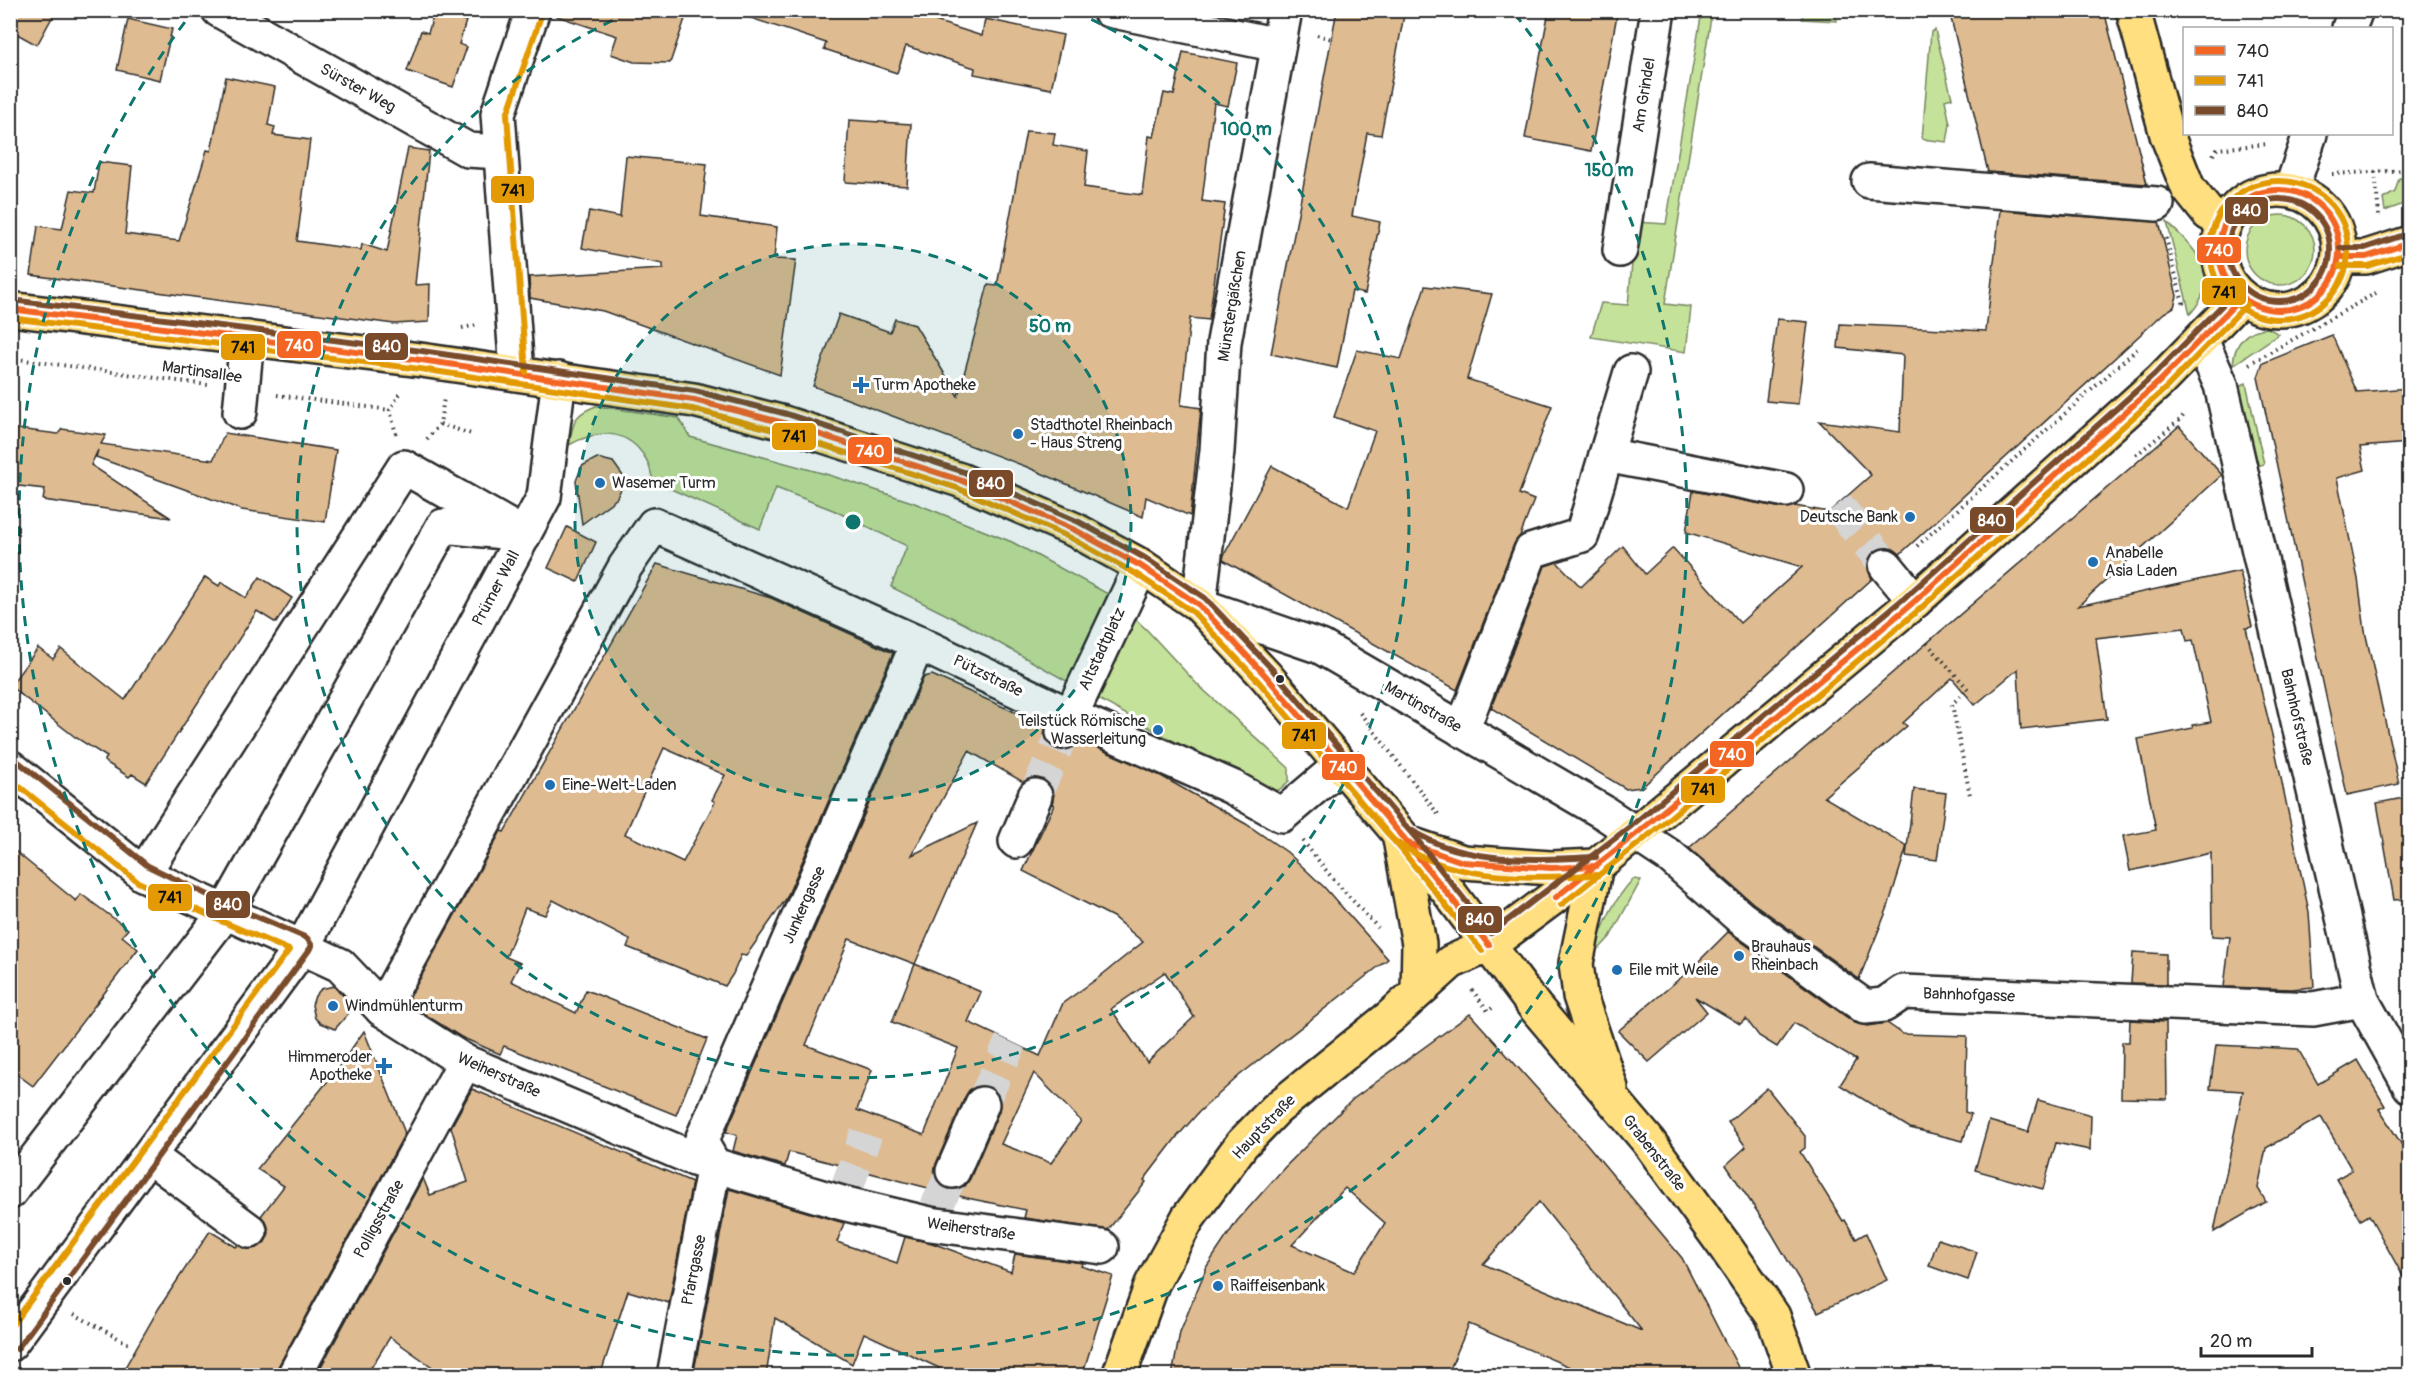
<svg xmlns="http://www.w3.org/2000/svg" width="2420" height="1386" viewBox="0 0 2420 1386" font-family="Pangolin,sans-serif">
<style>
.green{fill:#c4e29a;stroke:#788662;stroke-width:1.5}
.building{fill:#debb90;stroke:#2b2b2b;stroke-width:1.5;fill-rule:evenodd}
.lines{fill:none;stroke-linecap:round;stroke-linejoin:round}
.minor-tunnel{stroke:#d5d5d5;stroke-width:33;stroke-dasharray:33 16;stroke-linecap:butt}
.minor-casing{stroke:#2b2b2b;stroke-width:38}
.major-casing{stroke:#2b2b2b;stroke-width:38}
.path{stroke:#2b2b2b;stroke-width:4;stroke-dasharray:1.5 4.5;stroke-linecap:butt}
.minor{stroke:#fff;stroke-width:33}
.major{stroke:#ffdf80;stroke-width:33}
.bus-1-casing{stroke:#fff;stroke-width:10}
.bus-2-casing{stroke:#fff;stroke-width:10}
.bus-3-casing{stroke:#fff;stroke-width:10}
.bus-1{stroke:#f26522;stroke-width:6}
.bus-2{stroke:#e39a04;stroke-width:6}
.bus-3{stroke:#7a4b2a;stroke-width:6}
.ring{fill:none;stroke:#0f766e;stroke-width:3;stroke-dasharray:10 8}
.poi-dot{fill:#1f6fb2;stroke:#fff;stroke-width:2}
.bus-dot{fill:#2b2b2b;stroke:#fff;stroke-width:2}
.labels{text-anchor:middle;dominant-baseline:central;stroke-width:6;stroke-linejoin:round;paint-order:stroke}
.street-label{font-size:16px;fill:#2b2b2b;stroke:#fff}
.poi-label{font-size:16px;fill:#2b2b2b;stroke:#fff;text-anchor:start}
.centre{fill:#0f766e;stroke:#fff;stroke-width:3}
.ring-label{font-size:18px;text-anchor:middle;font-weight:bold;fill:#0f766e;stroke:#fff;stroke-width:6;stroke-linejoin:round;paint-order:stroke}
.line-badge{stroke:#fff;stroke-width:2}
.badge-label{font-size:16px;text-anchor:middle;font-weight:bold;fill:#fff}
.pale-badge-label{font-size:16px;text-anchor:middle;font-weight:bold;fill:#111}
</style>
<rect width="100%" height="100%" fill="#fff"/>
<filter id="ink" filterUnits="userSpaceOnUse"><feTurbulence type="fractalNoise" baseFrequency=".0167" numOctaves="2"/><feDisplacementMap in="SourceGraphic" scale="12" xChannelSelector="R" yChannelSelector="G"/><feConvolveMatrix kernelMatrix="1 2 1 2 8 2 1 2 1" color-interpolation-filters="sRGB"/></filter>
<g filter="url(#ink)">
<g class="green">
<path d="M1702,11H1712L1665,304L1691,307L1686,352L1591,337L1601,303L1628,305L1636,222L1666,224Z"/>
<path d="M1835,11L1837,21L1802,19L1803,11Z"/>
<path d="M1935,30L1952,98L1945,100L1950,124L1947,142L1922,139L1931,32Z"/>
<path d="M2399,178H2409V202L2385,211L2383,199L2395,192Z"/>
<circle cx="2280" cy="250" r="35"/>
<path d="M2167,222C2197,251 2224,276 2190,314Z"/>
<path d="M2268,328L2279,334L2233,365C2234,343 2246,329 2268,328Z"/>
<path d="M2246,383L2264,464L2258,466L2253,463L2236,387Z"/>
<path d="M596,406L679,418L690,437L829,475L912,502L1012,542L1110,595L1147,630L1196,683L1289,768V781L1279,790L1264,792L965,624L891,587L907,546L833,510L776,488L760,529L653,481C651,474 650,465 646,459C627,427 597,430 569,445C574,422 572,415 596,406Z"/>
<path d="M1633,879L1641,880L1610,937L1600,948L1597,947C1603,922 1616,898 1633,879Z"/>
</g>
<g class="building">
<path d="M10,10H56L37,45L10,30Z"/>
<path d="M435,10L466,21L459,44L467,47L453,87L407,71L421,31L428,33Z"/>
<path d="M558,10H688L670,63L634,62L611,54L617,36L557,16Z"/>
<path d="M746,10H901L982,36L985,19L1063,35L1051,89L974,74L975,68L906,46L897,73L824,49L826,43L745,16Z"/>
<path d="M1337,10H1405L1381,135L1367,133L1352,216L1380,222L1365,294L1352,291L1337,368L1271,354Z"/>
<path d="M1549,10H1618L1591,151L1525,138Z"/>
<path d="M1949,10H2104L2147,184L1988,172Z"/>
<path d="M128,19L172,29L160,80L117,70Z"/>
<path d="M1183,52L1237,63L1228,106L1214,103L1202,201L1225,204L1209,320L1190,318L1181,405L1201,408L1190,516L1146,497L1143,517L1027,467L813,386L839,314L890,332L895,319L915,325L958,396L988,285L997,286L1026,131L1055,133L1053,145L1088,151L1084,187L1142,195L1149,136L1154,137L1164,93L1174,95Z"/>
<path d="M226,77L275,87L268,125L275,127L273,135L310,140L297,241L361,250L362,244L387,252L408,148L429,151L415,285L430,284L429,322L394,324L31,275L38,226L62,229L71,190L94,193L99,162L132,166L125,234L179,241L207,150L211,151Z"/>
<path d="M849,120L911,124L907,186L845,182Z"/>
<path d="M626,156L707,164L701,216L777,227L774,259L796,260L780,375L603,311L530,298L529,277L663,269V264L582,248L589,211L620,217Z"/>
<path d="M2000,210L2159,222L2177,296L2174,307L2164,313L1900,554L1892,548H1883L1874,552L1869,559L1868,569L1872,579L1642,787L1626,789L1491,708L1545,566L1557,562L1581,587L1623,546L1645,574L1673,548L1740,623L1802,567L1686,532L1693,491L1782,508L1795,506L1829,512L1871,475L1819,421L1900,432L1903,355L1838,348L1840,324L1986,331Z"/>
<path d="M1425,286L1492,294L1467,379L1552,406L1519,494L1534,500L1520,536L1514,544L1457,690L1223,560L1224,555L1272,466L1348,507L1375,431L1334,417L1357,350L1401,359Z"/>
<path d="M1777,319L1808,322L1798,404L1766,401Z"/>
<path d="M2332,335L2357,392L2409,388V443L2360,447L2365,470L2337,478L2358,579L2365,631L2399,784L2347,795L2258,377L2263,363Z"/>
<path d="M2179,426L2222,475L2078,606L2240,571L2252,627L2246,628L2272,735L2309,912L2314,987L2291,989L2224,987L2230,937L2212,936L2211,853L2130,871L2123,836L2156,830L2138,739L2193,728L2192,725L2211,722L2193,640L2187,641L2184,628L2096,638L2107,719L2021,729L2018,669L1975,705L1952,678L1903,723L1907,726L1824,797L1907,846L1888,907L1859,979L1753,903L1689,848Z"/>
<path d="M10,428L58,434L62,429L106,435L101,444L213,460L225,433L336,450L325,522L242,510L96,457L98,450L91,465L171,518L43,500L45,489L10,485Z"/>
<path d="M597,458L613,462L623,476V485L616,499L582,524L576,481L582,466Z"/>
<path d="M567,527L596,542L578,582L548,568Z"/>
<path d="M657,564L771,598L893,653L786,899L746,956L741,955L733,974L725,986L627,947L630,940L553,900L545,915L525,908L506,957L520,963L511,981L576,1013L586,990L707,1039L676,1115L504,1046L500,1054L461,1037L413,1007L410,997L501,831L504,832ZM664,748L725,775L712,800L715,802L683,862L625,834Z"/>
<path d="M205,577L219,586L221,582L246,598L260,577L292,598L276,623L257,611L146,783L132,774L129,777L104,761L107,757L75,737L10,686L38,648L53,659L61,649L125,700Z"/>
<path d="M932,675L1046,726L1044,734L1047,742L1055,749L1065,751L1074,747L1080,740L1161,776L1246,824L1287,852L1324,887L1388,959L1240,1075L1199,1112L1176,1138L1144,1180L1146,1182L1108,1230L1024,1218L1026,1210L967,1198L789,1152L785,1166L733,1151L737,1135L726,1132L924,677ZM969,751L1023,782L1033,777L1043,779L1050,785L1054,794L1052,804L1054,805L1023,871L1113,917L1143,942L1098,978L1063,1003L1040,1056L968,1022L981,992L915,964L977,823L912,855ZM849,939L915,964L892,1022L958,1048L924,1135L857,1110L872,1070L806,1045ZM1165,972L1194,1017L1147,1062L1111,1009ZM1034,1073L1081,1121L1051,1163L1001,1144ZM979,1086L989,1087L997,1092L1000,1101L999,1111L970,1179L965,1186L956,1189L946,1188L938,1182L934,1173L936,1164L965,1097L970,1089Z"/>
<path d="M1914,789L1946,793L1937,860L1906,856Z"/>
<path d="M2409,797V899L2394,900L2377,803Z"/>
<path d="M10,847L76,901L81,894L128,929L122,936L138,949L33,1086L10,1069Z"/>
<path d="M1728,932L1855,1023L1867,1026L1887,1023L1903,1034L1967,1036L1965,1112L1971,1114L1963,1141L1910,1128L1840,1085L1856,1060L1794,1023L1777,1047L1759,1036L1746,1019L1740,1024L1695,997L1707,1012L1649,1062L1618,1031L1692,968Z"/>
<path d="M2133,952L2166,954V984L2131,983Z"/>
<path d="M334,986L354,1007L335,1029L320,1023L315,1018L312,1005L315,996L321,989Z"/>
<path d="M1470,1014L1586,1143L1682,1258L1741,1373L1747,1376H1591L1469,1324L1447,1376H1172L1180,1332L1207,1266L1237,1221L1284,1168L1353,1099ZM1345,1188L1385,1223L1354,1272L1292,1245ZM1539,1202L1642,1331L1483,1264Z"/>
<path d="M2130,1020L2166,1022L2167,1099L2121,1098L2122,1042H2129Z"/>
<path d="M364,1031L405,1133L278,1367L275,1376H120L159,1308L210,1231L236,1247L238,1245L247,1249L257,1248L265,1242L269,1233L267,1224L261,1216L284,1186L257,1169L335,1072Z"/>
<path d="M2216,1045L2298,1049L2318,1084L2358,1060L2385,1106L2379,1109L2409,1156V1287L2369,1215L2361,1220L2336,1179L2352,1170L2321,1117L2266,1148L2258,1188L2266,1202L2214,1232L2243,1091L2210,1089Z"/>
<path d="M1767,1088L1805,1136V1148L1800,1152L1843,1221L1845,1220L1856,1239L1866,1233L1887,1280L1818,1312L1771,1232L1726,1165L1746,1147L1728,1122Z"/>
<path d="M472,1089L692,1182L669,1303L628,1291L600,1376H445L390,1337L366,1376H316L423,1178L430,1195L468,1182L451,1127Z"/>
<path d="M2038,1100L2091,1115L2090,1150L2056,1143L2043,1189L1975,1170L1989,1121L2028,1132Z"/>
<path d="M729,1189L844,1223L837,1242L897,1263L905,1237L932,1243L1011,1272L1015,1254L1083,1263L1081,1266L1113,1276L1082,1376H937L939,1368L864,1333L852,1364L775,1318L766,1376H693Z"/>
<path d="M1938,1239L1977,1252L1968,1280L1929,1266Z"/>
</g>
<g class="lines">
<g class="minor-tunnel">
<path d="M1837,505L1886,566"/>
<path d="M1035,796L1063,732"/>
<path d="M982,1104L1011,1042"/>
<path d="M844,1196L866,1134"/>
<path d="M936,1208L953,1171"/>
</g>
<g class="minor-casing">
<g id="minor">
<path d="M219,10L468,150L500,152"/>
<path d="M1109,10L1278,45"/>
<path d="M1285,10L1224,342L1217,451L1199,605L1321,647L1603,812L1671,857L1741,918L1865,1007L1884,1005L1903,992L2313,1009L2362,1000"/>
<path d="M2349,28L2356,10"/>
<path d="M1869,181L2157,204"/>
<path d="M2291,190L2310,134"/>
<path d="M1620,250L1658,10"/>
<path d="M2201,340L2221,385L2362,1000L2410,1086"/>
<path d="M517,373L498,114L533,10"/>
<path d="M240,412L247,338"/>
<path d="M1606,455L1786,490"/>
<path d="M1886,566L1915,601"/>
<path d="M1462,730L1531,551L1582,535L1631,372"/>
<path d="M1063,732L1141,566"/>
<path d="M10,767L143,874L340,965L382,1009L465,1062L697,1160L842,1203L930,1224L1102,1247"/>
<path d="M1016,841L1035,796"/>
<path d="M143,874L404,467L512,528"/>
<path d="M382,1009L625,567L654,525L918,643L1071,716L1232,787L1282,815L1341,765"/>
<path d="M149,1156L250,1231"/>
<path d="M714,1165L701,1142L918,643"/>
<path d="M953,1171L982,1104"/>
<path d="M10,1192L225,913L443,526L524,534"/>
<path d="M10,1344L303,946L544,497L559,379"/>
<path d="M294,1376L465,1062"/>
<path d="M674,1376L714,1165"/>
</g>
</g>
<g class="major-casing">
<g id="major">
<path d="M2133,10L2167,135L2188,188L2208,213L2225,223"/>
<circle cx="2279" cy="250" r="60"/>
<path d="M2340,257H2366L2410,243"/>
<path d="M10,309L421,360L694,400L784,423L960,480L1075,530L1141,566L1199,605L1265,675L1448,891L1535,1007L1648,1141L1726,1248L1773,1316L1794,1376"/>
<path d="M1399,833L1419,944L1418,991"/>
<path d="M1408,843L1463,862L1551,868L1596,866"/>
<path d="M1596,866L1576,963L1580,996L1611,1088"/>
<path d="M1119,1376L1152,1284L1188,1218L1242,1144L1276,1109L1390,1017L1451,962L1489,945L1596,866L1915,601L2160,381L2241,298"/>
</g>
</g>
<g class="path">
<path d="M1317,35L1332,39"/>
<path d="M2213,155L2217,149L2268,144"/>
<path d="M2375,172L2379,216"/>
<path d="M2332,174L2410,170"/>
<path d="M2166,238L2183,303L2180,306"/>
<path d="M462,328L478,325"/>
<path d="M10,358L208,385"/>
<path d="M2249,364L2376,293"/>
<path d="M277,395L390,410"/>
<path d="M440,424L471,434"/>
<path d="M396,434L390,410L401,392"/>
<path d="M427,439L440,424L444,398"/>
<path d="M2136,455L2181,419L2185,413"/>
<path d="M1917,546L2137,349"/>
<path d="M1927,643L1968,689L1952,704L1970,795"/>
<path d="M1360,713L1438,814"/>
<path d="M1303,841L1333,879L1378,928"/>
<path d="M1472,990L1488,1011L1492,1008"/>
<path d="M74,1314L131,1345"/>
</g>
<use href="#minor" class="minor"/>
<use href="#major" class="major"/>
<g class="bus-1-casing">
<g id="bus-1">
<circle cx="2279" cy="250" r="60"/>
<path d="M2340,257H2366L2410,243"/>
<path d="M10,309L421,360L694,400L784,423L960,480L1075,530L1141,566L1199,605L1265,675L1408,843L1463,862L1551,868L1596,866"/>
<path d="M1399,833L1489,945"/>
<path d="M1555,898L1637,833L1915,601L2160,381L2241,298"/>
</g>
</g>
<g class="bus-2-casing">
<g id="bus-2">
<circle cx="2279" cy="250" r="69"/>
<path d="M2340,266H2368L2410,253"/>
<path d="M10,318L420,369L692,409L781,432L957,488L1071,538L1136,574L1193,612L1258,681L1401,849L1482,951"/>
<path d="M526,372L507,115L542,13"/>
<path d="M10,779L138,882L221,921L289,950L10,1328"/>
<path d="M1391,838C1448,883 1528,878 1596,875"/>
<path d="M1561,905L1643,840L1921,608L2166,388L2247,304"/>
</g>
</g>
<g class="bus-3-casing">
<g id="bus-3">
<circle cx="2279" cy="250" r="51"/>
<path d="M2340,248H2365L2407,234"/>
<path d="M11,300L422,351L695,391L787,414L964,472L1079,522L1145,558L1205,598L1272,669L1415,837L1491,933L1631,826L1909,594L2154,375L2235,292"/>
<path d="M16,760L148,866L229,905L307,938L312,946L17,1349"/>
<path d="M1403,824C1455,865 1532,860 1596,857"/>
</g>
</g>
<use href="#bus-1" class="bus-1"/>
<use href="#bus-2" class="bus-2"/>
<use href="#bus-3" class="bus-3"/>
</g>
</g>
<circle cx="853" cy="522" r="278" fill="#0f766e" fill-opacity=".12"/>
<g class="ring">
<circle cx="853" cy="522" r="278"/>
<path d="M1075 12A556 556 0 1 1 631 12"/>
<path d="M1515 14A834 834 0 1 1 191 14"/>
</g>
<g class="poi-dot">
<path d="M858 376h6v6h6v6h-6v6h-6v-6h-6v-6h6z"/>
<circle cx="1018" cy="434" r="6"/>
<circle cx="600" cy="483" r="6"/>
<circle cx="1910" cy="517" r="6"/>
<circle cx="2093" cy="562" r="6"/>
<circle cx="1158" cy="730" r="6"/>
<circle cx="550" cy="785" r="6"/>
<circle cx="1739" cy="956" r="6"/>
<circle cx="1617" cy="970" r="6"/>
<circle cx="333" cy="1006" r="6"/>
<path d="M381 1057h6v6h6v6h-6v6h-6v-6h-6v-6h6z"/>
<circle cx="1218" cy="1286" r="6"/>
</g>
<g class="bus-dot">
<circle cx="1280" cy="679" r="5"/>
<circle cx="67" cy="1281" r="5"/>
</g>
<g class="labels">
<g class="street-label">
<text transform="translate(358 88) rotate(29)">Sürster Weg</text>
<text transform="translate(1644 95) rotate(-81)">Am Grindel</text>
<text transform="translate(1232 306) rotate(-81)">Münstergäßchen</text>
<text transform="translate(202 372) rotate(8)">Martinsallee</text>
<text transform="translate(496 588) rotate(-62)">Prümer Wall</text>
<text transform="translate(1102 649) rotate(-65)">Altstadtplatz</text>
<text transform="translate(988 676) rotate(26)">Pützstraße</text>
<text transform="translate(1423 707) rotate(30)">Martinstraße</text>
<text transform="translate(2297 717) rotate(77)">Bahnhofstraße</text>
<text transform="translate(804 905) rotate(-66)">Junkergasse</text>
<text transform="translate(1969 995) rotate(2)">Bahnhofgasse</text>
<text transform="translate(499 1075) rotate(24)">Weiherstraße</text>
<text transform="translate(1264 1127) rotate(-46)">Hauptstraße</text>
<text transform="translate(1654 1153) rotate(52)">Grabenstraße</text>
<text transform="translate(379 1219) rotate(-61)">Polligsstraße</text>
<text transform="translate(971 1229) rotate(8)">Weiherstraße</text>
<text transform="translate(694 1270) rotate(-79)">Pfarrgasse</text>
</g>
<g class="poi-label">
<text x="873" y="385">Turm Apotheke</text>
<text x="1030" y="425">Stadthotel Rheinbach<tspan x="1030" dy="18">- Haus Streng</tspan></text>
<text x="612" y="483">Wasemer Turm</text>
<text x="1898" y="517" text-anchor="end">Deutsche Bank</text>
<text x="2105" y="553">Anabelle<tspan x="2105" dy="18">Asia Laden</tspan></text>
<text x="1146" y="721" text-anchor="end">Teilstück Römische<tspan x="1146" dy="18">Wasserleitung</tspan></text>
<text x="562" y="785">Eine-Welt-Laden</text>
<text x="1751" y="947">Brauhaus<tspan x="1751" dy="18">Rheinbach</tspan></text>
<text x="1629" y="970">Eile mit Weile</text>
<text x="345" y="1006">Windmühlenturm</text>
<text x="372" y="1057" text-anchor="end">Himmeroder<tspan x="372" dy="18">Apotheke</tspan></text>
<text x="1230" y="1286">Raiffeisenbank</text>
</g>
</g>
<circle cx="853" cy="522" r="9" class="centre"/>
<g class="ring-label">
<text x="1246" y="135">100 m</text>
<text x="1609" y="176">150 m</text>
<text x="1050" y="332">50 m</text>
</g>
<g class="line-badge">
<rect x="490" y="175" width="45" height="29" rx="6" fill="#e39a04"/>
<rect x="2224" y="196" width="45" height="29" rx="6" fill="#7a4b2a"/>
<rect x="2196" y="236" width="46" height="28" rx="6" fill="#f26522"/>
<rect x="2201" y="277" width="46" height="29" rx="6" fill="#e39a04"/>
<rect x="276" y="330" width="46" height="29" rx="6" fill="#f26522"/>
<rect x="364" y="332" width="45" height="29" rx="6" fill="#7a4b2a"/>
<rect x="220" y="333" width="46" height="28" rx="6" fill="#e39a04"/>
<rect x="771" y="422" width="46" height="29" rx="6" fill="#e39a04"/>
<rect x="847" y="436" width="46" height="29" rx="6" fill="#f26522"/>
<rect x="968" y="469" width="46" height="29" rx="6" fill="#7a4b2a"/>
<rect x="1969" y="506" width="46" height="28" rx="6" fill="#7a4b2a"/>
<rect x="1281" y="721" width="46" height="29" rx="6" fill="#e39a04"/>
<rect x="1709" y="740" width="46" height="28" rx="6" fill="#f26522"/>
<rect x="1321" y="753" width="45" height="28" rx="6" fill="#f26522"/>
<rect x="1680" y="775" width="46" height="29" rx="6" fill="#e39a04"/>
<rect x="147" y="883" width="46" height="29" rx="6" fill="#e39a04"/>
<rect x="205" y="890" width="46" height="29" rx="6" fill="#7a4b2a"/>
<rect x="1457" y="905" width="46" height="29" rx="6" fill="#7a4b2a"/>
</g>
<g class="badge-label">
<text x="2247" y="216">840</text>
<text x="2219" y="256">740</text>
<text x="299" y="351">740</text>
<text x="387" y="352">840</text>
<text x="870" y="457">740</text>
<text x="991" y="489">840</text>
<text x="1992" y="526">840</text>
<text x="1732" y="760">740</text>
<text x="1343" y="773">740</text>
<text x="228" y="910">840</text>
<text x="1480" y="925">840</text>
</g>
<g class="pale-badge-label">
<text x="513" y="196">741</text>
<text x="2224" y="298">741</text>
<text x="243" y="353">741</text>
<text x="794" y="442">741</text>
<text x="1304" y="741">741</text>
<text x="1703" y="795">741</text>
<text x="170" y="903">741</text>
</g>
<rect width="2420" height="1386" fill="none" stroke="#fff" stroke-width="36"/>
<rect x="18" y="18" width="2384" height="1350" fill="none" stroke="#2b2b2b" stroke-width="2" filter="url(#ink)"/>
<rect x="2183" y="27" width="210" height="108" fill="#ffffff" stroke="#aaaaaa" stroke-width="1.5"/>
<rect x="2195" y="46" width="30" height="9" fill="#f26522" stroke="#aaaaaa" stroke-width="1.5"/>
<text x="2237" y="57" font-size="18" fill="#2b2b2b">740</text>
<rect x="2195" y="76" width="30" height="9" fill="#e39a04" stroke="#aaaaaa" stroke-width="1.5"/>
<text x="2237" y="87" font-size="18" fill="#2b2b2b">741</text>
<rect x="2195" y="106" width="30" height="9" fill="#7a4b2a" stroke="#aaaaaa" stroke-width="1.5"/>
<text x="2237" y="117" font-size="18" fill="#2b2b2b">840</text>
<path d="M2201 1347v9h111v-9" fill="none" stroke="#2b2b2b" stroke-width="3"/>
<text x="2210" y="1347" font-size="18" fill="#2b2b2b" stroke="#ffffff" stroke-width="4.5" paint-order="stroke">20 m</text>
</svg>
